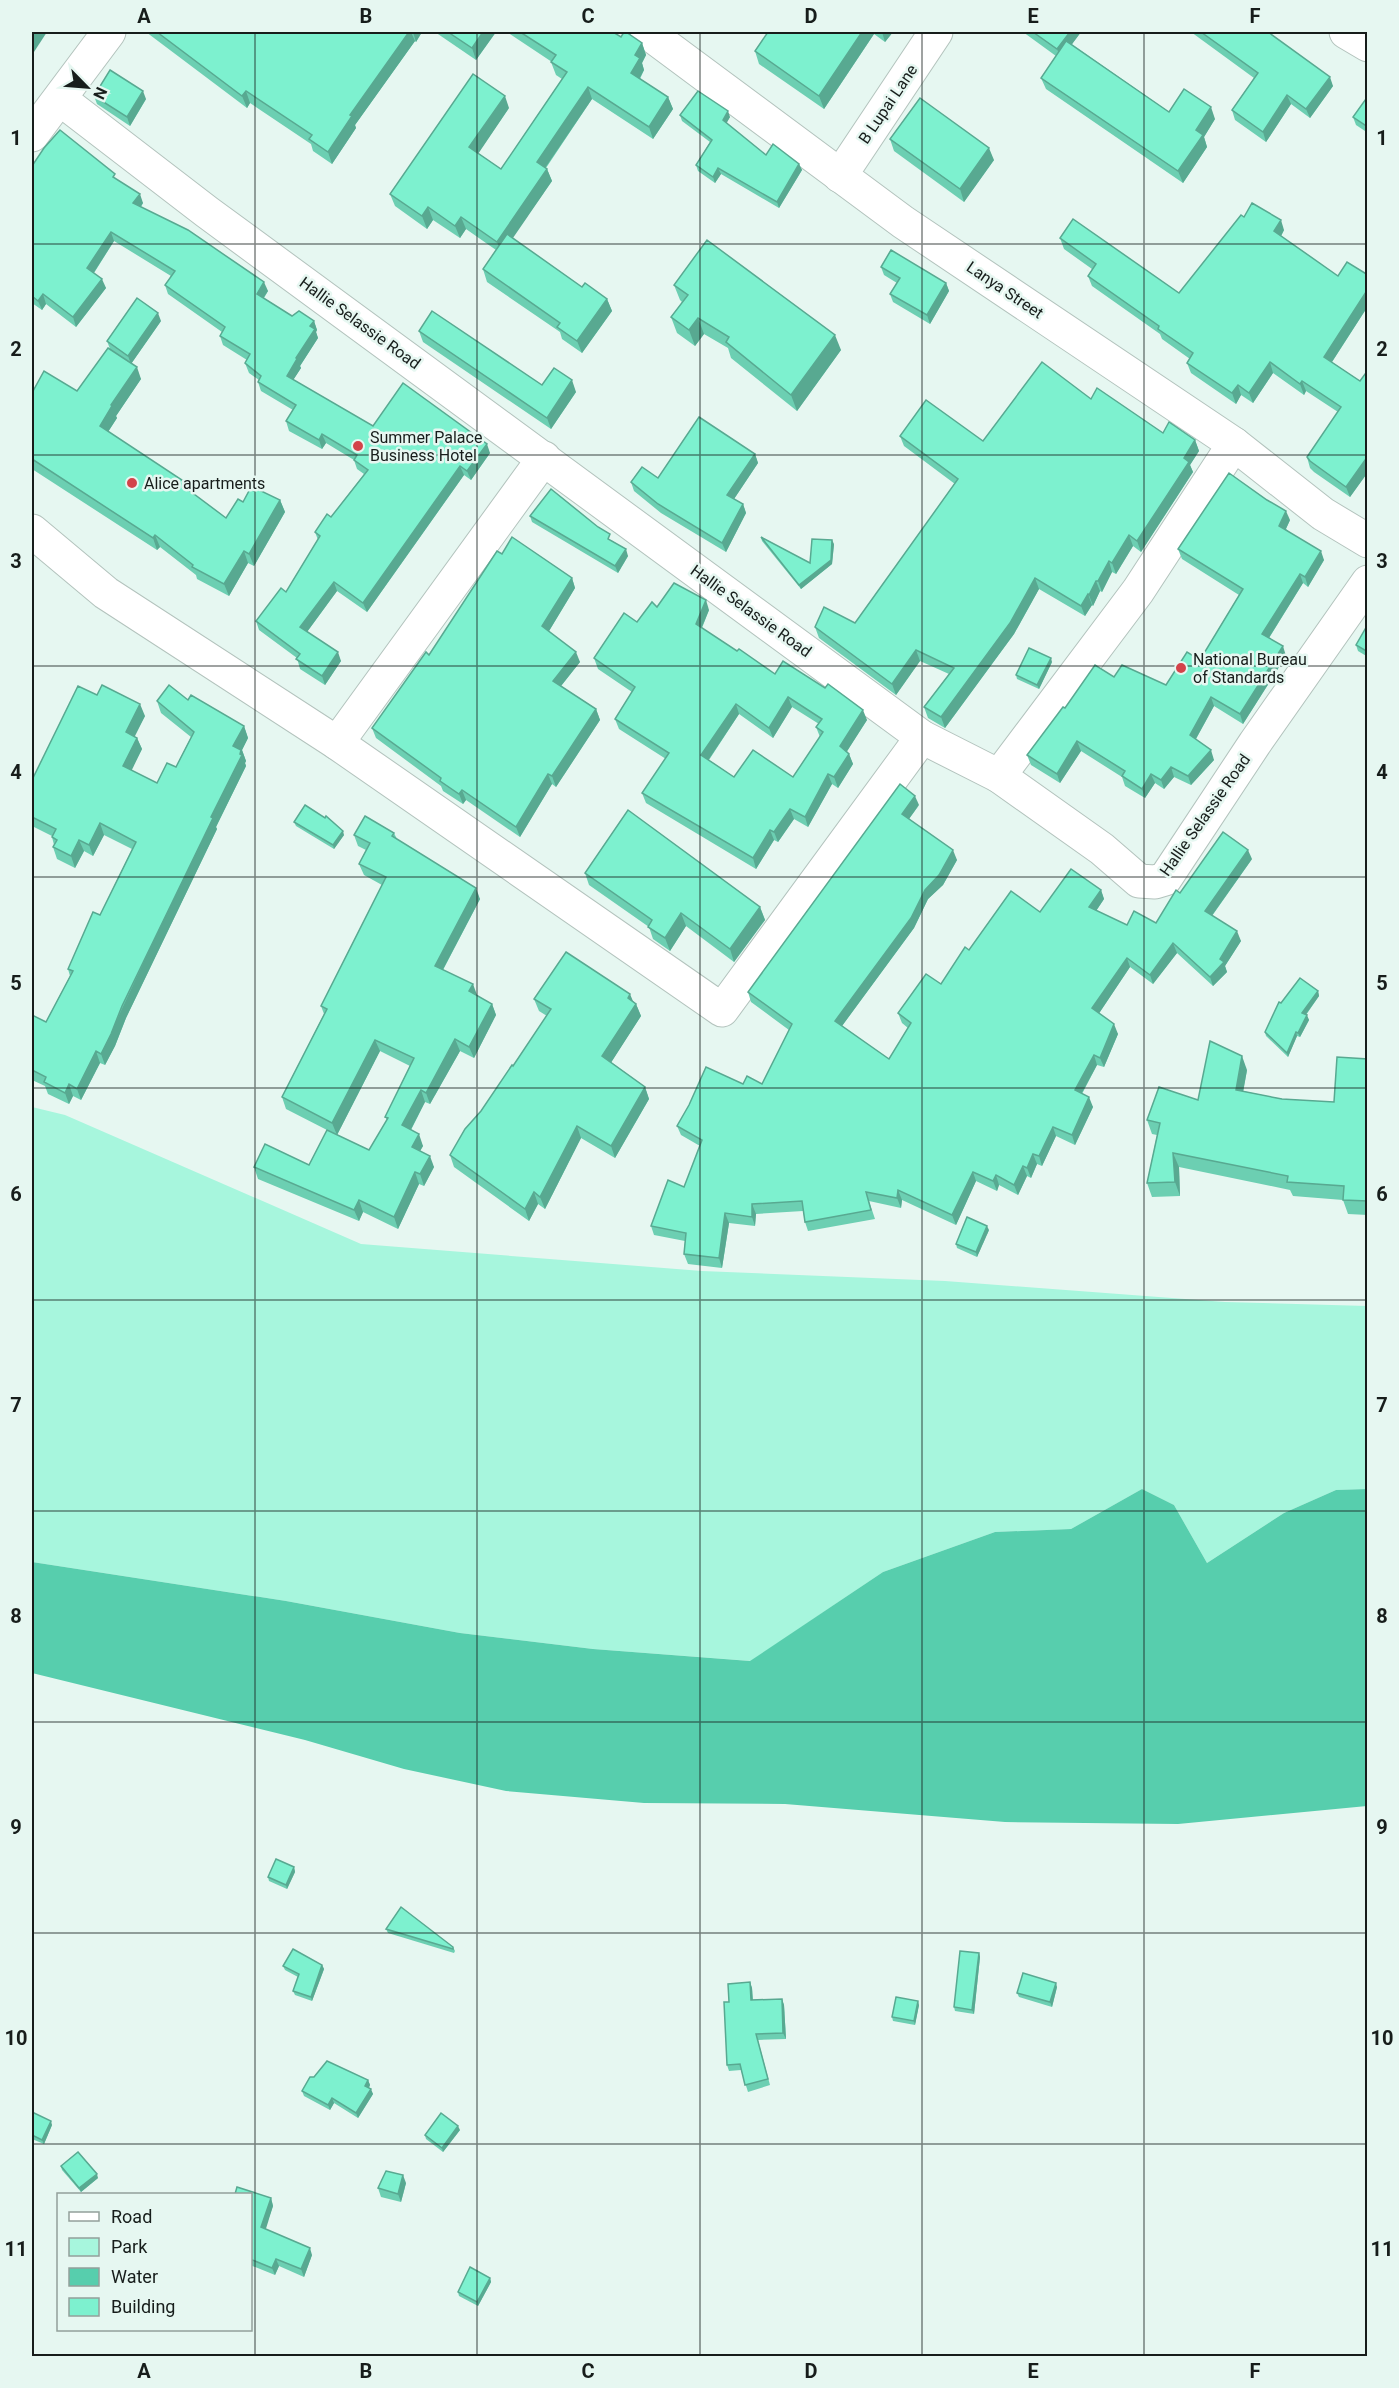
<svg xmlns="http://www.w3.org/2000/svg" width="1399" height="2388" viewBox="0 0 1399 2388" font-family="Roboto,sans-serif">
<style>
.green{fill:#a7f6dd}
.water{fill:#57cead}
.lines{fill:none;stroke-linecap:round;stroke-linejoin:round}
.minor-casing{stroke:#b3c3bd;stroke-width:35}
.minor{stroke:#fff;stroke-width:33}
.wall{fill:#6ccfb2;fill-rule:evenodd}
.shaded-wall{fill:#58a991}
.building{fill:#7df1cf;stroke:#58a991;stroke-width:1.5;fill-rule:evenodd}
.grid{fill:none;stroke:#171d1b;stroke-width:1.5;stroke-opacity:0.55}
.poi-dot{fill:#d3434a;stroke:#e6f7f1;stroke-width:2}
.labels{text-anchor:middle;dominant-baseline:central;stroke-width:5;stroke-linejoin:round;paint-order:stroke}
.street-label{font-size:16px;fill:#171d1b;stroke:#e6f7f1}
.poi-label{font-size:16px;fill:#171d1b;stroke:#e6f7f1;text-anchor:start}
.neatline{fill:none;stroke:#171d1b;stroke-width:2}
.grid-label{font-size:20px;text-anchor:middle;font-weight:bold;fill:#171d1b}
</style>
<rect width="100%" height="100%" fill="#e6f7f1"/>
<path class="green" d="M32,1107L65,1115L361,1244L702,1271L945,1281L1225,1302L1367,1306V1489L1336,1490L1284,1513L1207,1563L1174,1505L1142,1489L1071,1529L995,1532L883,1572L751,1661L593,1649L460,1633L286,1601L32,1562Z"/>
<path class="water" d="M1142,1489L1174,1505L1207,1563L1284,1513L1336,1490L1367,1489V1806L1178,1824L1005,1822L785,1804L644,1803L506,1791L404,1769L305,1740L32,1673V1562L286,1601L460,1633L593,1649L750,1661L883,1572L995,1532L1071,1529Z"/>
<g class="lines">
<g class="minor-casing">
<g id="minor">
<path d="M647,32L903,222L1234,444L1323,514L1368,541"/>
<path d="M1346,32L1368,45"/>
<path d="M60,99L207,212L922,737L999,776L1102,849L1139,881L1155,882L1165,879L1255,743L1368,582"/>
<path d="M32,135L109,32"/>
<path d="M840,176L936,32"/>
<path d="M32,531L106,593L337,743L722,1010L922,737"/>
<path d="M337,743L544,458"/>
<path d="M999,776L1138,591L1234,444"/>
</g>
</g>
<use href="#minor" class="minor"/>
</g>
<g class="wall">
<path d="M146,32H422L416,42L415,41L355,125L356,128L332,164L313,151L311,144L250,103L247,108Z"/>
<path d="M435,32H496L476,60Z"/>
<path d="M507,32H613L621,37L642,43L646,55L642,63L644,70L640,79L668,97L673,109L653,139L592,99L546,168L547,169L552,181L512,238L582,287L607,299L612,311L582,353L562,339L560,332L487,282L483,269L496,250L466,229L460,238L433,220L427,229L395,206L390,194L509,108L478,153L501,169L562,79L556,75L551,62H552Z"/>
<path d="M768,32H893L885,42L874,34L824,109L759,64L755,51Z"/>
<path d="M1023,32H1081L1072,44L1169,112L1215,119L1204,137L1207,147L1183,183L1046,89L1041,78L1056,56Z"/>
<path d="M1191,32H1268L1333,86L1310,118L1291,104L1266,142L1235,120L1232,110L1254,78Z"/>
<path d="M94,96L146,99L130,126L97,104Z"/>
<path d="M1368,96V133L1356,125L1353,117Z"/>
<path d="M680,115L730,117L726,123L766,155L799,164L802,170L779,208L721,174L715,183L698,171L696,165L710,142L682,121Z"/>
<path d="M890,139L994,160L964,202L894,151Z"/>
<path d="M32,166L118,180L143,203L141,207L268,291L264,298L292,316L314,321L317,330L316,332L318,338L300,366L301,368L293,380L373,426L490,453L471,480L464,475L367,612L337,591L307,632L341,661L325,685L300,669L297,658L259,630L256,621L286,592L318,540L315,532L331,517L364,474L357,469L354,460L326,443L322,449L289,431L286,421L293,410L261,391L258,382L259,380L249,373L245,363L247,360L223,345L220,336L222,332L168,294L165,285L171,276L114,241L94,273L106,288L76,327L46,304L42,310L32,303Z"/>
<path d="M1244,217L1284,230L1281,236L1338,276L1368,275V306L1332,362L1360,381L1368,370V472L1350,497L1314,472L1310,468L1307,457L1338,412L1306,391L1304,395L1273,373L1253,403L1241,395L1236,404L1191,373L1187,363L1190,359L1162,339L1160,334L1092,286L1088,276L1092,269L1064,249L1060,238L1179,293Z"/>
<path d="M881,267L946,283L949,291L930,324L893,302L890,294L897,283L884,275Z"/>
<path d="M674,285L841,350L797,411L731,358L728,348L704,334L695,346L677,333L671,317L682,302L680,300Z"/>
<path d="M161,321L131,364L141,379L116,416L117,418L108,432L188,484L192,493L226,518L243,502L280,500L285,512L254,566L248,563L229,596L197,579L196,575L160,547L157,550L32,469V393L77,391L110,349L107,341Z"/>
<path d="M419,331L542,385L576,392L551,429L423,342Z"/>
<path d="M1091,399L1163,433L1195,440L1199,451L1190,465L1193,472L1141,552L1133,546L1116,574L1112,572L1102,592L1100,591L1093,606L1092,605L1085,616L1039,589L1014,634L945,728L928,718L924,707L949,674L920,661L896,695L819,638L815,627L855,623L955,484L904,446L900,436L983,441Z"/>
<path d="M755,454L758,463L734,499L743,504L746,513L726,552L661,513L634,491L631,482L658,478Z"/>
<path d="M530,516L613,541L628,556L618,573L532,522Z"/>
<path d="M1290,520L1286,529L1324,560L1308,587L1303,583L1269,638L1286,656L1243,724L1214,706L1196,739L1214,760L1191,785L1174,777L1164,789L1155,783L1145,798L1125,786L1122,777L1081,751L1060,783L1031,765L1027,755L1065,708L1114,677L1166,685L1200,660L1239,595L1182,559L1178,549Z"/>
<path d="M761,537L810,563L834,544L832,564L801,589L762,541Z"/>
<path d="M502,554L572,578L575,588L549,631L580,662L561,686L596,709L600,720L556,787L552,784L520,837L466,800L463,804L443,791L441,786L376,738L372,728L429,655Z"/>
<path d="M657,607L709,610L702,628L737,651L775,674L867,720L847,751L849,754L853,764L838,788L832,784L808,827L794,819L778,842L774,840L756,869L646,803L642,793L666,759L619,729L615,719L632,692L598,669L594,658L637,622ZM792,707L819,724L816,727L820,737L793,777H734L709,760L739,714L773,738Z"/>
<path d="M1368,624V657L1358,651L1356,645Z"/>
<path d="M1052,662L1039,689L1017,679L1016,675Z"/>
<path d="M97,695L145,716L134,736L137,738L142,749L131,770L157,783L176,767L191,737L161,713L157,701L188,700L244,726L248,738L242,750L246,761L245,763L246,766L216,827L217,829L126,1018L115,1046L105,1065L100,1063L81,1100L73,1096L69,1104L48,1094L45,1086L32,1080V1015L46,1022L70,976L68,969L100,915L132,849L104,835L93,856L84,851L75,868L57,859L53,847L54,845L52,837V836L32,826V780Z"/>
<path d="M919,805L909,819L957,860L943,885L928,899L914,928L842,1026L889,1059L908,1028L902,1023L898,1013L941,984L969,950L1040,912L1101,890L1104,899L1096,911L1127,925L1156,923L1180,893L1252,859L1212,916L1241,941L1225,966L1227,972L1213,986L1177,953L1153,984L1130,967L1099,1013L1118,1034L1104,1067L1097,1065L1082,1094L1093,1107L1075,1145L1056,1136L1042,1166L1037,1164L1031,1178L1027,1176L1018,1195L999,1185L997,1191L976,1181L956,1225L902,1200L901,1208L869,1201L875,1219L808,1231L805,1222L803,1211L756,1214L755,1226L729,1223L722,1268L688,1264L684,1254L685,1241L654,1235L651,1226L684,1187L700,1146L681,1135L677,1126L743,1084H762L789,1030L751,1002L748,992Z"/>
<path d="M294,822L344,835L334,849L296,826Z"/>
<path d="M394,833L397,839L480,899L443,970L477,996L492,1004L496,1015L474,1058L460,1051L430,1104L425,1102L411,1130L423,1146L420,1151L434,1167L424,1186L419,1184L398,1229L363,1212L359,1221L258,1179L254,1167L309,1165L327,1130L286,1109L282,1097L324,1014L321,1006L382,885L364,875L359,864L366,850L358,846L354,835ZM380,1051L410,1066L385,1117L387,1120L369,1150L337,1135Z"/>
<path d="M585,873L760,907L765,920L734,962L686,926L670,951L653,939L649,927L589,885Z"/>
<path d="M1318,991L1319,996L1306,1015L1309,1020L1300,1037L1297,1036L1288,1057L1266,1036L1265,1032L1281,1003Z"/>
<path d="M534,999L633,1001L636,1004L641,1016L611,1062L645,1087L649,1099L615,1158L581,1138L545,1209L538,1204L529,1221L454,1167L450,1155L513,1066L547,1016L539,1011Z"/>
<path d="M1368,1059V1215L1348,1214L1343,1200L1293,1196L1290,1190L1179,1167L1180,1196L1152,1197L1147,1183L1157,1135L1152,1134L1147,1120L1198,1100L1247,1070L1243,1091L1282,1099L1334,1102Z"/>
<path d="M989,1230L977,1257L957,1248L956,1244Z"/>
<path d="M294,1867L295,1872L287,1889L269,1881L268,1877Z"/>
<path d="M386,1929L453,1947L455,1951L454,1953L388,1933Z"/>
<path d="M979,1953L980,1957L974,2014L955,2011L954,2007Z"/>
<path d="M322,1965L324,1969L312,2001L295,1995L293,1991L298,1977L285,1970L283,1966Z"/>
<path d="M750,1982L752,1988L753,2000L782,1999L784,2005L786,2039L758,2040L770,2085L748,2092L741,2070L729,2071L727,2065L729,2002Z"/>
<path d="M1057,1987L1052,2007L1019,1997L1017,1993Z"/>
<path d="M919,2005L915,2025L893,2021L892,2017Z"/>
<path d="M368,2080L370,2085L369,2088L373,2094L358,2118L334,2103L330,2110L304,2096L302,2091Z"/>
<path d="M32,2112L52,2125L44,2144L32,2139Z"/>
<path d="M460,2130L443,2152L426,2139L425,2135Z"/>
<path d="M61,2166L98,2178L81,2192L62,2170Z"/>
<path d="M406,2183L401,2202L381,2197L378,2188Z"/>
<path d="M250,2194L271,2198L273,2206L265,2229L312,2255L304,2277L279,2266L275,2275L250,2265Z"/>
<path d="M490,2278L491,2282L478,2306L459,2296L458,2292Z"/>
</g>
<g class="shaded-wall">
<path d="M36,32H47L32,55V39Z"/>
<path d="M409,32H411L415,41L355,125L356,128L332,164L328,152L350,115Z"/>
<path d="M413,32H422L416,42Z"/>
<path d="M483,32H496L476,60L472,48Z"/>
<path d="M862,32H873L874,34L824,109L819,96Z"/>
<path d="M882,32H893L885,42Z"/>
<path d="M1070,32H1081L1061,59L1057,49Z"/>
<path d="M642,43L646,55L642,63L644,70L636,85L631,73L635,55Z"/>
<path d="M1330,77L1333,86L1310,118L1306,109Z"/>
<path d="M588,87L592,99L541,174L537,162Z"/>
<path d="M143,91L146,99L130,126L127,117Z"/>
<path d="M246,91L250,103L247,108L242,96Z"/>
<path d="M1287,95L1291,104L1266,142L1263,132Z"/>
<path d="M505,96L509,108L474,160L469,147Z"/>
<path d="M668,97L673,109L653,139L649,127Z"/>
<path d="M1211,107L1215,119L1204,137L1207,147L1183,183L1178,171L1196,130Z"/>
<path d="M728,111L730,117L725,126L723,120Z"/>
<path d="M989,148L994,160L964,202L960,189Z"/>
<path d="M799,164L802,170L779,208L777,202Z"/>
<path d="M718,168L721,174L715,183L713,177Z"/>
<path d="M547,169L552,181L502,254L497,242Z"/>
<path d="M140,194L143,203L137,212L133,203Z"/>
<path d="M428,207L433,220L427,229L422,216Z"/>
<path d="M461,217L466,229L460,238L455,226Z"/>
<path d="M1281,220L1284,230L1278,242L1274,231Z"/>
<path d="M111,232L114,241L91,277L87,268Z"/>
<path d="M102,279L106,288L76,327L73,317Z"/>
<path d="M264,282L268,291L260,303L257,294Z"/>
<path d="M946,283L949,291L930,324L927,315Z"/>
<path d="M1368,289V306L1328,368L1324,357Z"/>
<path d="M43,294L46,304L42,310L38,301Z"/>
<path d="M607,299L612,311L582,353L577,341Z"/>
<path d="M158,313L161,321L131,364L128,356Z"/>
<path d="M698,318L704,334L695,346L689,330Z"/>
<path d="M314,321L317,330L316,332L318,338L300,366L301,368L290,385L287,376L310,326Z"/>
<path d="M835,335L841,350L797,411L791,395Z"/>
<path d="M1270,362L1273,373L1253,403L1249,393Z"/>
<path d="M137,367L141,379L116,416L117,418L104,438L100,426L111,405Z"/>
<path d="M572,380L576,392L551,429L547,418Z"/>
<path d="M1302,381L1306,391L1304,395L1300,384Z"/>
<path d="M1238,385L1241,395L1236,404L1232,393Z"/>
<path d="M322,434L326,443L322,449L319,440Z"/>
<path d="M1195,440L1199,451L1190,465L1193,472L1141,552L1137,541L1184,458Z"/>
<path d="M487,444L490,453L471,480L467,471Z"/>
<path d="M755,454L758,463L730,505L727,495Z"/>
<path d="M1368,456V472L1350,497L1346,487Z"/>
<path d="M460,466L464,475L367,612L363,603Z"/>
<path d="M188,484L193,496L186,488Z"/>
<path d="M280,500L285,512L254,566L249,554Z"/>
<path d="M743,504L746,513L726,552L722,543Z"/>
<path d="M1286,511L1290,520L1283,535L1279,526Z"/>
<path d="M155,535L160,547L157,550L153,538Z"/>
<path d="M1129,535L1133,546L1116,574L1112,563Z"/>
<path d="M832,540L834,544L832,564L801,589L799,585Z"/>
<path d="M626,549L628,556L618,573L615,566Z"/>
<path d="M244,551L248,563L229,596L224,584Z"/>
<path d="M1321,551L1324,560L1308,587L1305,577Z"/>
<path d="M1109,561L1112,572L1102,592L1098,581Z"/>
<path d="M1300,574L1303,583L1265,644L1262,634Z"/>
<path d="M572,578L575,588L546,636L542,626Z"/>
<path d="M1035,578L1039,589L1014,634L945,728L941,717Z"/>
<path d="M1096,581L1100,591L1093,606L1089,595Z"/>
<path d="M334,582L337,591L304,636L300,627Z"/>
<path d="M1088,594L1092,605L1085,616L1081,606Z"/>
<path d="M706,600L709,610L699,634L696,624Z"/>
<path d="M1283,646L1286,656L1243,724L1240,714Z"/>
<path d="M916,650L920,661L896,695L892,684Z"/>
<path d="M338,652L341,661L325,685L322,676Z"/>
<path d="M576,652L580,662L557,691L553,681Z"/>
<path d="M1051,658L1052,662L1039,689L1037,685Z"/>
<path d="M788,697L792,707L773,738L769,728Z"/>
<path d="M1211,697L1214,706L1193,744L1190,735Z"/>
<path d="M140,704L145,716L131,744L126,732Z"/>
<path d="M736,704L739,714L705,765L701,755Z"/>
<path d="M596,709L600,720L556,787L552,776Z"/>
<path d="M863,710L867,720L844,756L840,746Z"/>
<path d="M244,726L248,738L242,750L246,761L245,763L246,766L216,827L217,829L126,1018L115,1046L105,1065L101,1054L211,817L233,746Z"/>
<path d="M137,738L142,749L128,778L123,766Z"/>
<path d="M1077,741L1081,751L1060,783L1057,774Z"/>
<path d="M1211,750L1214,760L1191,785L1188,776Z"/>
<path d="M849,754L853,764L838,788L834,777Z"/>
<path d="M1171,767L1174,777L1164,789L1161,780Z"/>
<path d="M548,774L552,784L520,837L516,827Z"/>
<path d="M828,774L832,784L808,827L805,817Z"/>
<path d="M1151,774L1155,783L1145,798L1142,789Z"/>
<path d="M462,790L466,800L463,804L459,794Z"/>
<path d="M915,796L919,805L906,823L902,814Z"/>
<path d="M790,809L794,819L778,842L774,832Z"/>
<path d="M100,823L104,835L93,856L89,845Z"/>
<path d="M770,830L774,840L756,869L753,858Z"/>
<path d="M343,831L344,835L334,849L333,845Z"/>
<path d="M79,840L84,851L75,868L71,856Z"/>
<path d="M953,850L957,860L943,885L928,899L914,928L839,1030L835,1021L925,890Z"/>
<path d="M1248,850L1252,859L1208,921L1205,911Z"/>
<path d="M476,888L480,899L439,977L435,966Z"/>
<path d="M1101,890L1104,899L1092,917L1089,907Z"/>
<path d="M760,907L765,920L734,962L730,949Z"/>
<path d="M681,913L686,926L670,951L665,938Z"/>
<path d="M1237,931L1241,941L1225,966L1227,972L1213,986L1210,977Z"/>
<path d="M1173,943L1177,953L1153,984L1150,975Z"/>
<path d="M1127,958L1130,967L1096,1018L1092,1008Z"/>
<path d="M473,984L477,995L469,991Z"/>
<path d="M1318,991L1319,996L1304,1017L1302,1013Z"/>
<path d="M630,994L635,1006L636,1004L641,1016L607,1069L602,1056L628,998Z"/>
<path d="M492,1004L496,1015L474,1058L469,1047Z"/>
<path d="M1307,1015L1309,1020L1300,1037L1298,1033Z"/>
<path d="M1114,1024L1118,1034L1104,1067L1100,1058Z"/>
<path d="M1296,1032L1297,1036L1288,1057L1287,1053Z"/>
<path d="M455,1039L460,1051L430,1104L426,1093Z"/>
<path d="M375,1040L380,1051L337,1135L332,1123Z"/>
<path d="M96,1051L100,1063L81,1100L77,1089Z"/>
<path d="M1094,1055L1097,1065L1078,1100L1075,1090Z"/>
<path d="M1242,1056L1247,1070L1241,1104L1236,1090Z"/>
<path d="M69,1084L73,1096L69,1104L65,1093Z"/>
<path d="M645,1087L649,1099L615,1158L611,1146Z"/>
<path d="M421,1090L425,1102L407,1137L402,1125Z"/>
<path d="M1089,1097L1093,1107L1075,1145L1072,1135Z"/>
<path d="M577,1126L581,1138L545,1209L540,1197Z"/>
<path d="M1053,1127L1056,1136L1042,1166L1039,1156Z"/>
<path d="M419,1134L423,1146L416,1158L412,1147Z"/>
<path d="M1173,1153L1179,1167L1180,1196L1175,1182Z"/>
<path d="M1033,1154L1037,1164L1031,1178L1027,1168Z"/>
<path d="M430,1156L434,1167L424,1186L420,1174Z"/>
<path d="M1023,1166L1027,1176L1018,1195L1014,1185Z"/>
<path d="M415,1172L419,1184L398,1229L394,1217Z"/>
<path d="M973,1172L976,1181L956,1225L952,1215Z"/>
<path d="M996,1175L999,1185L997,1191L993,1181Z"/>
<path d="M898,1190L902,1200L901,1208L897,1198Z"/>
<path d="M534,1192L538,1204L529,1221L525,1209Z"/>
<path d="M359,1200L363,1212L359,1221L354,1210Z"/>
<path d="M752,1204L756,1214L755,1226L752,1217Z"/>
<path d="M725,1213L729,1223L722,1268L719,1258Z"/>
<path d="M987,1226L989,1230L977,1257L976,1252Z"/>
<path d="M294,1867L295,1872L287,1889L286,1885Z"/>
<path d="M979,1953L980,1957L974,2014L972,2010Z"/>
<path d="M322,1965L324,1969L312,2001L311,1997Z"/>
<path d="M750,1982L752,1988L753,2006L751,2000Z"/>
<path d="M1056,1983L1057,1987L1052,2007L1050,2002Z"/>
<path d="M782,1999L784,2005L786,2039L783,2033Z"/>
<path d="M918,2001L919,2005L915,2025L914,2021Z"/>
<path d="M368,2080L370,2085L367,2091L365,2086Z"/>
<path d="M371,2089L373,2094L358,2118L356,2113Z"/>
<path d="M332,2098L334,2103L330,2110L328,2105Z"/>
<path d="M51,2121L52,2125L44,2144L42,2140Z"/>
<path d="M458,2126L460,2130L443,2152L442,2148Z"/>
<path d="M97,2174L98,2178L81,2192L79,2188Z"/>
<path d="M403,2175L406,2183L401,2202L398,2194Z"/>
<path d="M271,2198L273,2206L264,2235L261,2227Z"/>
<path d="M310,2248L312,2255L304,2277L301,2269Z"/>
<path d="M276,2259L279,2266L275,2275L272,2268Z"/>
<path d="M490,2278L491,2282L478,2306L477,2302Z"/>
</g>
<g class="building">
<path d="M32,32H36L32,39Z"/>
<path d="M157,32H409L350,115L352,116L328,152L309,139L312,135L246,91L242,96Z"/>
<path d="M448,32H483L472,48Z"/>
<path d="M520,32H613L621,37L624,32H626L642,43L635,55L640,58L631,73L668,97L649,127L588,87L537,162L547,169L497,242L461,217L455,226L428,207L422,216L390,194L473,74L505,96L469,147L501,169L567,72L551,62L556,55Z"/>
<path d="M768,32H862L819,96L755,51Z"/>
<path d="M1033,32H1070L1057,49Z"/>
<path d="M1201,32H1268L1330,77L1306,109L1287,95L1263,132L1232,110L1258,73Z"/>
<path d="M1066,41L1169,112L1184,89L1211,107L1196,130L1203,135L1178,171L1041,78Z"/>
<path d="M110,70L143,91L127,117L94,96Z"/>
<path d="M698,91L728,111L723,120L766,155L773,144L799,164L777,202L718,168L713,177L696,165L712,140L680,115Z"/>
<path d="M1368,96V127L1353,117Z"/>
<path d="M920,98L989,148L960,189L890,139Z"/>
<path d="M60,130L115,174L113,177L140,194L133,203L188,230L264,282L257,294L292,316L299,311L314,321L310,326L315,329L296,358L297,359L287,376L373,426L403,383L487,444L467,471L460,466L363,603L334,582L300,627L338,652L322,676L296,659L300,654L256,621L281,588L286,592L320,536L315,532L327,514L331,517L368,470L354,460L357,455L322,434L319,440L286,421L296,405L258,382L261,376L245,363L250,354L220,336L225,327L165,285L175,271L111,232L87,268L102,279L73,317L43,294L38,301L32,296V166L44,148Z"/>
<path d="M1252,203L1281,220L1274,231L1338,276L1347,262L1368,275V289L1324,357L1360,381L1368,370V456L1346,487L1310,461L1307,457L1341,407L1302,381L1300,384L1270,362L1249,393L1238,385L1232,393L1187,363L1193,353L1158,329L1159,326L1088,276L1096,264L1060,238L1073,219L1179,293L1241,215L1244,217Z"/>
<path d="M507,234L582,287L585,283L607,299L577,341L557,327L560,323L483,269Z"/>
<path d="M707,240L835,335L791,395L726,342L729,337L698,318L689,330L671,317L688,295L674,285Z"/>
<path d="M891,250L946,283L927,315L890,294L900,278L881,267Z"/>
<path d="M137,298L158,313L128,356L107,341Z"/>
<path d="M432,311L542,385L554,368L572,380L547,418L419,331Z"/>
<path d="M108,348L137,367L111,405L112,406L100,426L188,484L186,488L226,518L238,499L243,502L250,489L254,491L255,488L280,500L249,554L244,551L224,584L192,567L193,565L155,535L153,538L32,459V393L44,371L77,391Z"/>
<path d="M1042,362L1091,399L1097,388L1163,433L1169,422L1195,440L1184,458L1189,462L1137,541L1129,535L1112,563L1109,561L1098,581H1096L1089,595L1088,594L1081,606L1035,578L1010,623L941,717L924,707L954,668L916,650L892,684L815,627L824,607L855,623L958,479L900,436L926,400L983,441Z"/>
<path d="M699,417L755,454L727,495L743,504L722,543L658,504L631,482L642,467L658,478Z"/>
<path d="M1229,473L1267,500L1286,511L1279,526L1321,551L1305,577L1300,574L1262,634L1283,646L1240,714L1211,697L1190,735L1211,750L1188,776L1171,767L1161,780L1151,774L1142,789L1122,776L1125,771L1077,741L1057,774L1027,755L1063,707L1065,708L1095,665L1114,677L1122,665L1166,685L1187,652L1200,660L1243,589L1178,549Z"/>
<path d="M551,489L598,527L610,534L608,539L626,549L615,566L530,516Z"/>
<path d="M512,537L572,578L542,626L576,652L553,681L596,709L552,776L548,774L516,827L462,790L459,794L440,781L441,778L372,728L426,652L429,655L497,551L502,554Z"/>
<path d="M761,537L810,563L812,539L832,540L831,560L799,585Z"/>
<path d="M674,583L706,600L696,624L737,651L739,649L775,674L783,661L825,688L828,684L863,710L840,746L849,754L834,777L828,774L805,817L790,809L774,832L770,830L753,858L642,793L669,753L615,719L635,687L594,658L624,613L637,622L652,602L657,607ZM788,697L822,719L816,727L823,732L793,777L753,750L734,777L701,755L736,704L769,728Z"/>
<path d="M1368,624V652L1356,645Z"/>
<path d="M1029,648L1051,658L1037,685L1016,675Z"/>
<path d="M102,685L140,704L126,732L137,738L123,766L157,783L167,763L176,767L194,732L157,701L169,685L188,700L191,695L244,726L233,746L241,750L240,754L242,755L211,817L213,818L122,1006L111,1034L101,1054L96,1051L77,1089L69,1084L65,1093L44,1082L46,1077L32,1070V1015L46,1022L73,971L68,969L93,912L100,915L136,842L100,823L89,845L79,840L71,856L53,847L57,840L52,837L56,829L32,817V780L78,686L97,695Z"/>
<path d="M900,784L915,796L902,814L953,850L939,875L925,890L911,918L835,1021L889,1059L911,1023L898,1013L926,974L941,984L965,947L969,950L1011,891L1040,912L1071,869L1101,890L1089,907L1127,925L1134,911L1156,923L1176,890L1180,893L1223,832L1248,850L1205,911L1237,931L1220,959L1224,962L1210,977L1173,943L1150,975L1127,958L1092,1008L1114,1024L1100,1058L1094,1055L1075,1090L1089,1097L1072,1135L1053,1127L1039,1156L1033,1154L1027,1168L1023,1166L1014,1185L996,1175L993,1181L973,1172L952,1215L898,1190L897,1198L866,1192L871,1210L805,1222L802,1201L752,1204V1217L725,1213L719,1258L684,1254L686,1233L651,1226L668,1180L684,1187L702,1140L677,1126L689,1105L706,1067L743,1084L747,1076L762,1084L792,1024L748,992Z"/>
<path d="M305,805L325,818L326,816L343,831L333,845L294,822Z"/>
<path d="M628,810L760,907L730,949L681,913L665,938L648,927L652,920L585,873Z"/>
<path d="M365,816L394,833L392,836L476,888L435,966L473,984L469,991L492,1004L469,1047L455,1039L426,1093L421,1090L402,1125L419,1134L412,1147L430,1156L420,1174L415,1172L394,1217L359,1200L354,1210L254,1167L265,1144L309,1165L327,1130L369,1150L388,1118L385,1117L414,1058L375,1040L332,1123L282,1097L327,1009L321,1006L386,877L359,864L370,843L354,835Z"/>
<path d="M566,952L630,994L628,998L636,1004L602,1056L645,1087L611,1146L577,1126L540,1197L534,1192L525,1209L450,1155L465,1129L481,1111L512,1065L513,1066L551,1009L534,999Z"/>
<path d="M1300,978L1318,991L1302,1013L1307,1015L1298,1033L1296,1032L1287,1053L1265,1032L1279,1002L1281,1003Z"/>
<path d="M1210,1041L1242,1056L1236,1090L1282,1099L1334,1102L1337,1057L1368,1059V1201L1343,1200L1344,1186L1287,1182L1288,1176L1173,1153L1175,1182L1147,1183L1160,1123L1147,1120L1159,1087L1198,1100Z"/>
<path d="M967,1217L987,1226L976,1252L956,1244Z"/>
<path d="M276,1859L294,1867L286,1885L268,1877Z"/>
<path d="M401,1907L453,1947V1949L386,1929Z"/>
<path d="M293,1949L322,1965L311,1997L293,1991L299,1974L283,1966Z"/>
<path d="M960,1951L979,1953L972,2010L954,2007Z"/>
<path d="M1023,1973L1056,1983L1050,2002L1017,1993Z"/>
<path d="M750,1982L751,2000L782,1999L783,2033L756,2034L768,2079L745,2085L740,2064L727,2065L724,2002H729L728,1984Z"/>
<path d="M896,1997L918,2001L914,2021L892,2017Z"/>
<path d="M327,2061L368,2080L365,2086L371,2089L356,2113L332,2098L328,2105L302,2091L310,2077H314Z"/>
<path d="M32,2112L51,2121L42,2140L32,2135Z"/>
<path d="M441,2113L458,2126L442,2148L425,2135Z"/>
<path d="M78,2152L97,2174L79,2188L61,2166Z"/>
<path d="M386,2171L403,2175L398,2194L378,2188Z"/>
<path d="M237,2187L271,2198L261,2227L310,2248L301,2269L276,2259L272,2268L250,2259V2194H235Z"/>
<path d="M470,2267L490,2278L477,2302L458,2292Z"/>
</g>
<path class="grid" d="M255,32V2356M477,32V2356M700,32V2356M922,32V2356M1144,32V2356M32,244H1368M32,455H1368M32,666H1368M32,877H1368M32,1088H1368M32,1300H1368M32,1511H1368M32,1722H1368M32,1933H1368M32,2144H1368"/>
<g class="poi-dot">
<circle cx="358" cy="446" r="6"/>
<circle cx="132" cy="483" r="6"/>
<circle cx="1181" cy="668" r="6"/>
</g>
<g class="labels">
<g class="street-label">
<text transform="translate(888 104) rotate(-56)">B Lupai Lane</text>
<text transform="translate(1005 290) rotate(34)">Lanya Street</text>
<text transform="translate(360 323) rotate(36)">Hallie Selassie Road</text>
<text transform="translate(751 611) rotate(36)">Hallie Selassie Road</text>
<text transform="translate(1205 815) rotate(-55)">Hallie Selassie Road</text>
</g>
<g class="poi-label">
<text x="370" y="437">Summer Palace<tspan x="370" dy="18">Business Hotel</tspan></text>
<text x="144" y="483">Alice apartments</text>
<text x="1193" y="659">National Bureau<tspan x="1193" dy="18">of Standards</tspan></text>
</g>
</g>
<rect width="1399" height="2388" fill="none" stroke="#e6f7f1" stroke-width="66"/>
<rect x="57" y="2193" width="195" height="138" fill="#e6f7f1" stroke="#93a09b" stroke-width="1.5"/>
<rect x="69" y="2212" width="30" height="9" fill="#ffffff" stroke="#93a09b" stroke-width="1.5"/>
<text x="111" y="2223" font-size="18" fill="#171d1b">Road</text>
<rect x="69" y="2238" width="30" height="18" fill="#a7f6dd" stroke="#93a09b" stroke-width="1.5"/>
<text x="111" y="2253" font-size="18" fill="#171d1b">Park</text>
<rect x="69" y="2268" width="30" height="18" fill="#57cead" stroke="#93a09b" stroke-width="1.5"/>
<text x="111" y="2283" font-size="18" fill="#171d1b">Water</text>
<rect x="69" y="2298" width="30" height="18" fill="#7df1cf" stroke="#93a09b" stroke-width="1.5"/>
<text x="111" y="2313" font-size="18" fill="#171d1b">Building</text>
<g transform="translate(87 87) rotate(115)" stroke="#e6f7f1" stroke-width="4.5" paint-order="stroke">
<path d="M0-4.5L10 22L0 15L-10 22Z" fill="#171d1b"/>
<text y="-9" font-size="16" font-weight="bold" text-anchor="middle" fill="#171d1b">N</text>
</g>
<rect x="33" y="33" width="1333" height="2322" class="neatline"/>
<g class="grid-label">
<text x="144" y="23">A</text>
<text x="366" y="23">B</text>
<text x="588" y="23">C</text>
<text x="811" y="23">D</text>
<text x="1033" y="23">E</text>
<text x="1255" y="23">F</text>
<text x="16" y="145">1</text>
<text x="1382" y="145">1</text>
<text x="16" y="356">2</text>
<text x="1382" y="356">2</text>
<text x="16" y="568">3</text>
<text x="1382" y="568">3</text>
<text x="16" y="779">4</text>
<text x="1382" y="779">4</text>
<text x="16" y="990">5</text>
<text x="1382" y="990">5</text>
<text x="16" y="1201">6</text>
<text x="1382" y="1201">6</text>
<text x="16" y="1412">7</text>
<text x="1382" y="1412">7</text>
<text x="16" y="1623">8</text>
<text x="1382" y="1623">8</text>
<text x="16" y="1834">9</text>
<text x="1382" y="1834">9</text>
<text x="16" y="2045">10</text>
<text x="1382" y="2045">10</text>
<text x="16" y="2256">11</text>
<text x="1382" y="2256">11</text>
<text x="144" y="2378">A</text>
<text x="366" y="2378">B</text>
<text x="588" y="2378">C</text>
<text x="811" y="2378">D</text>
<text x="1033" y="2378">E</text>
<text x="1255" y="2378">F</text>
</g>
</svg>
